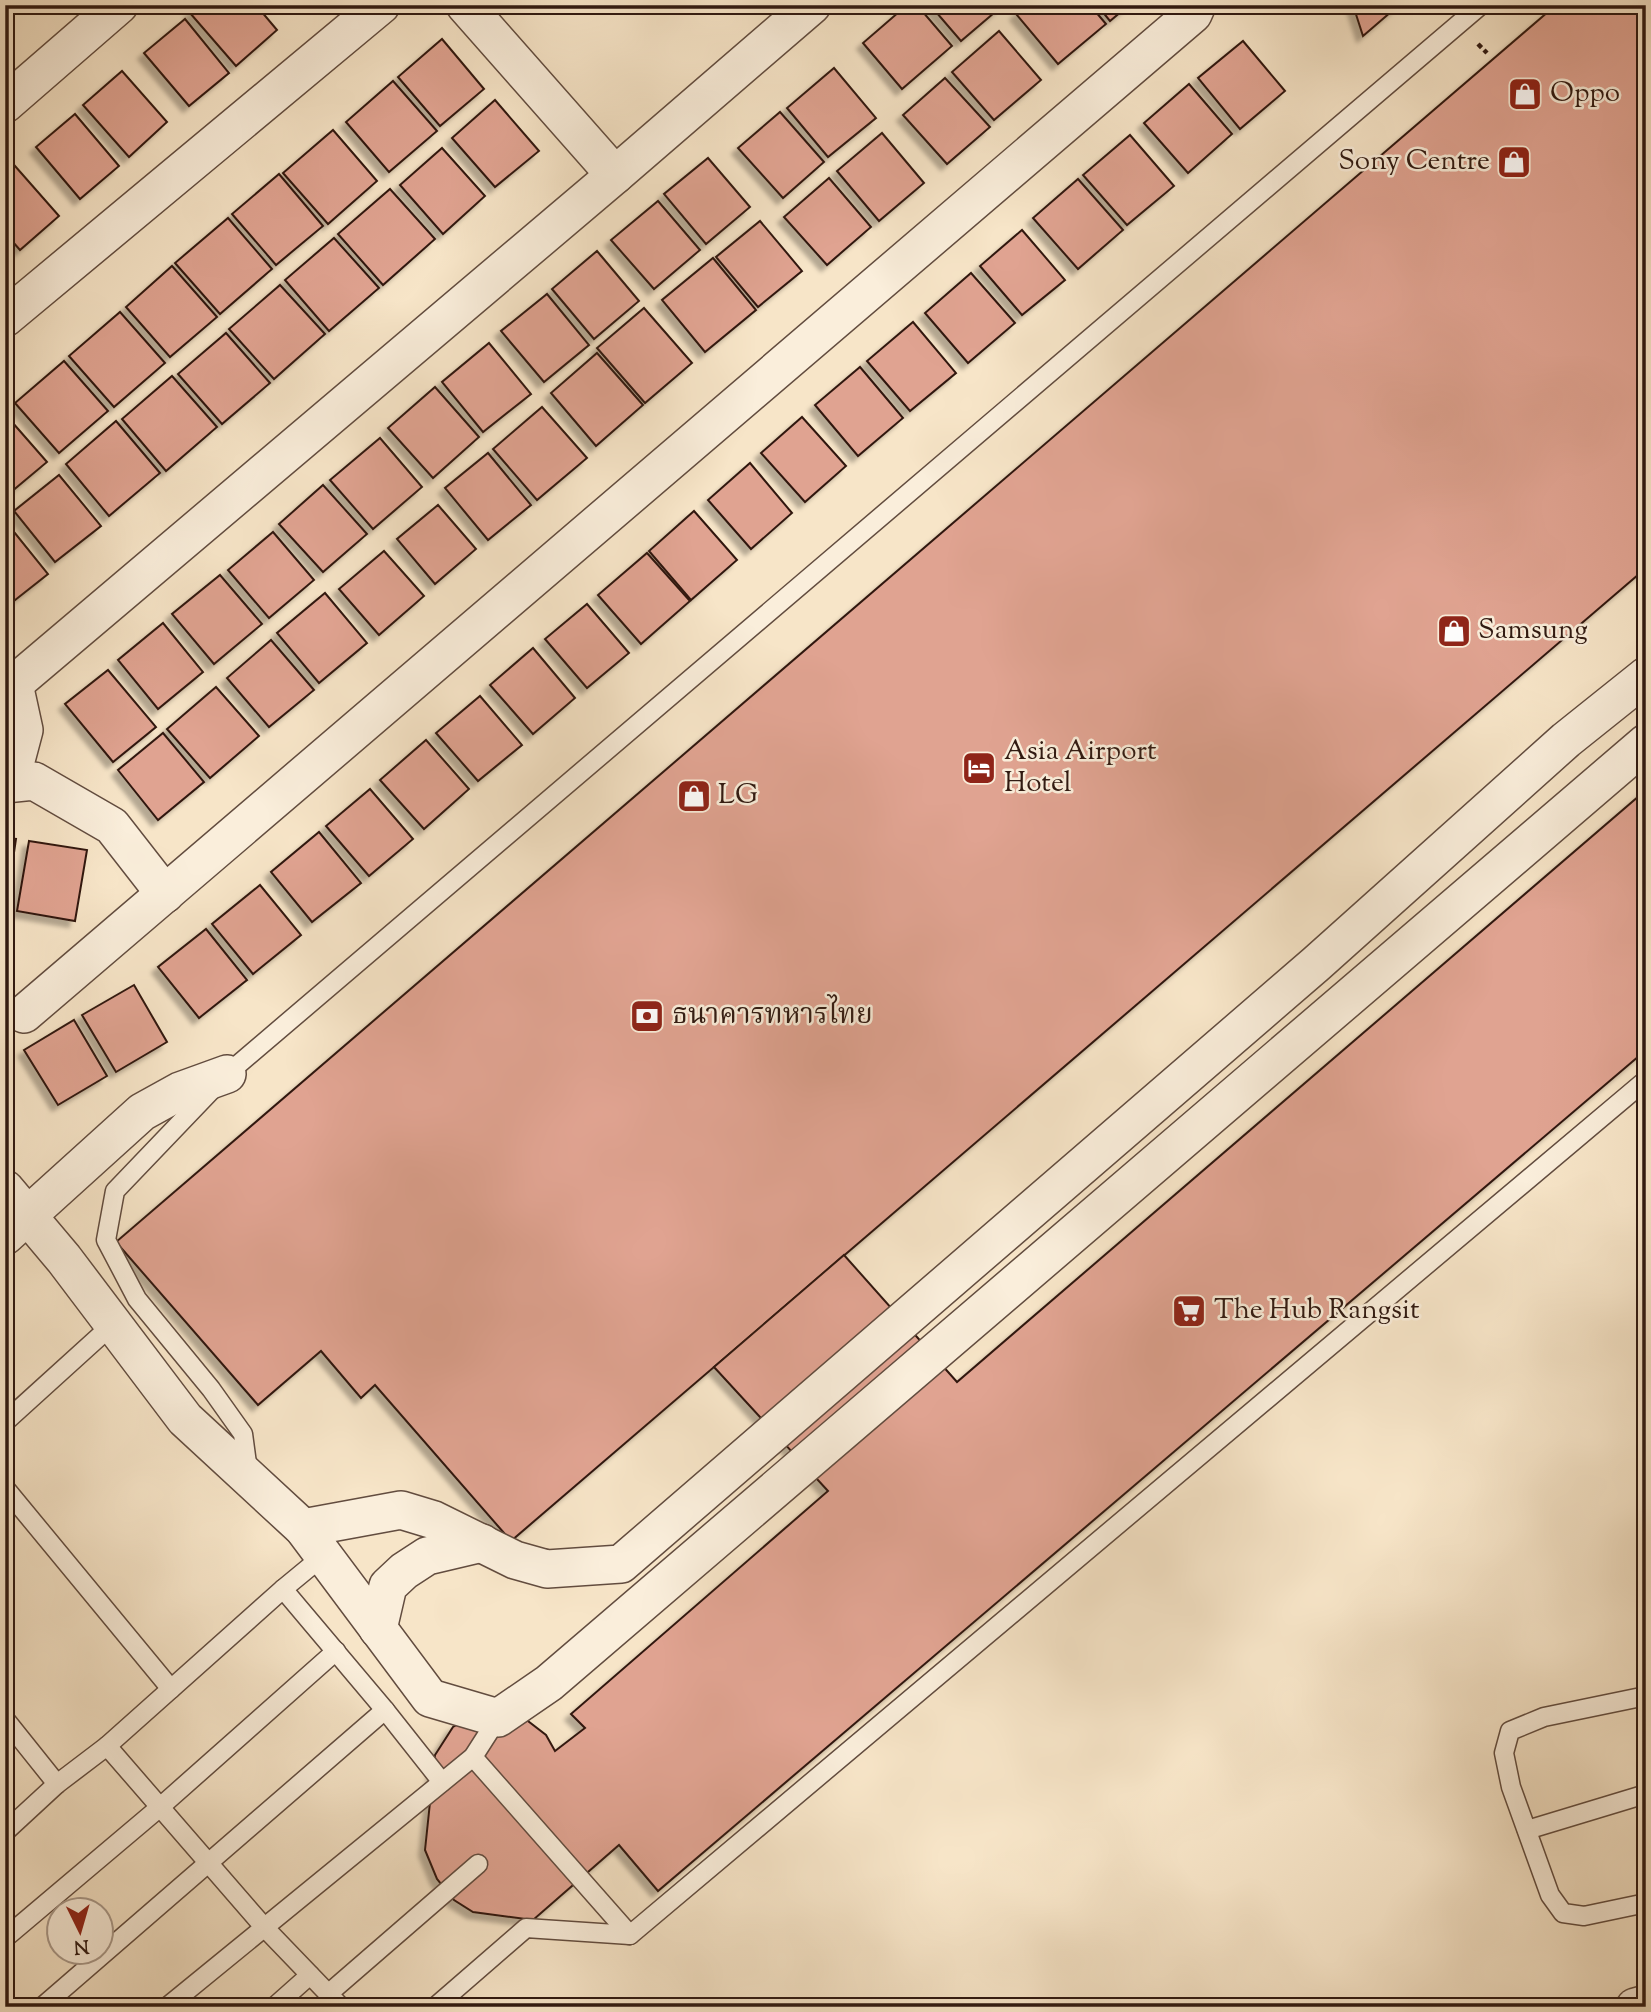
<svg xmlns="http://www.w3.org/2000/svg" width="1651" height="2012" viewBox="0 0 1651 2012" font-family="'Sorts Mill Goudy','Noto Serif Thai',serif">
<style>
.building{fill:#e0a391;stroke:#301911;stroke-width:2;filter:url(#shadow)}
.lines{fill:none;stroke-linecap:round;stroke-linejoin:round}
.service-casing{stroke:#624c3f;stroke-width:21}
.minor-casing{stroke:#624c3f;stroke-width:40}
.path{stroke:#301911;stroke-width:4.5;stroke-dasharray:5 3.5;stroke-linecap:butt}
.service{stroke:#faeedb;stroke-width:18}
.minor{stroke:#faeedb;stroke-width:37}
.labels{text-anchor:middle;dominant-baseline:central;stroke-width:5;stroke-linejoin:round;paint-order:stroke}
.poi-label{font-size:28px;fill:#301911;stroke:#faeedb;text-anchor:start}
</style>
<defs>
<filter id="shadow"><feDropShadow dx="-6" dy="6" stdDeviation="2" flood-color="#0004"/></filter>
</defs>
<rect width="100%" height="100%" fill="#f7e5c8"/>
<filter id="stains"><feTurbulence type="fractalNoise" baseFrequency=".00286" numOctaves="4"/><feColorMatrix values="0 0 0 0 .2 0 0 0 0 .09 0 0 0 0 .02 0 0 0 .5 -.17"/></filter>
<radialGradient id="worn" r=".72"><stop offset=".6" stop-color="#630" stop-opacity="0"/><stop offset="1" stop-color="#630" stop-opacity=".3"/></radialGradient>
<g class="building">
<path d="M199,5H256L277,30L236,66L190,13Z"/>
<path d="M907,5H917L952,46L902,89L863,43Z"/>
<path d="M930,5H1000L1001,7L961,41Z"/>
<path d="M1027,5H1090L1106,24L1058,64L1016,14Z"/>
<path d="M1097,5H1129L1110,21Z"/>
<path d="M1353,5H1399L1363,36Z"/>
<path d="M1556,5H1646V568L511,1541L375,1385L361,1398L321,1351L258,1405L116,1242Z"/>
<path d="M185,19L229,73L189,106L144,53Z"/>
<path d="M999,31L1041,80L994,120L952,72Z"/>
<path d="M442,39L484,89L440,126L398,77Z"/>
<path d="M1243,41L1285,91L1240,129L1198,78Z"/>
<path d="M834,68L876,118L828,157L787,108Z"/>
<path d="M122,71L167,122L129,157L83,105Z"/>
<path d="M945,78L990,127L947,164L903,115Z"/>
<path d="M393,81L437,131L389,172L346,122Z"/>
<path d="M1189,84L1232,134L1188,173L1144,123Z"/>
<path d="M495,100L539,151L495,187L452,138Z"/>
<path d="M780,112L824,162L783,198L738,148Z"/>
<path d="M75,114L119,166L80,199L36,147Z"/>
<path d="M333,130L377,181L328,224L283,173Z"/>
<path d="M882,133L924,183L879,221L837,171Z"/>
<path d="M1130,135L1174,186L1127,225L1083,175Z"/>
<path d="M442,148L485,196L443,234L400,185Z"/>
<path d="M708,158L750,207L706,244L664,194Z"/>
<path d="M15,166L59,216L20,250L5,233V174Z"/>
<path d="M279,174L323,226L276,265L232,214Z"/>
<path d="M829,178L871,227L827,265L784,217Z"/>
<path d="M1078,179L1123,230L1078,269L1033,218Z"/>
<path d="M390,189L435,239L383,285L338,234Z"/>
<path d="M658,201L700,250L654,289L611,240Z"/>
<path d="M228,218L272,269L220,314L175,263Z"/>
<path d="M760,221L802,271L758,307L716,257Z"/>
<path d="M1022,230L1065,280L1022,315L980,266Z"/>
<path d="M334,238L379,288L329,331L285,280Z"/>
<path d="M5,246L13,256L5,263Z"/>
<path d="M597,251L639,301L594,339L552,289Z"/>
<path d="M713,258L756,310L705,352L662,300Z"/>
<path d="M172,266L217,317L170,357L126,307Z"/>
<path d="M971,273L1015,323L968,363L925,313Z"/>
<path d="M280,285L325,334L274,379L229,329Z"/>
<path d="M547,294L589,345L544,382L501,331Z"/>
<path d="M644,308L692,363L645,403L597,348Z"/>
<path d="M120,312L165,363L114,407L69,356Z"/>
<path d="M913,322L956,373L910,411L867,361Z"/>
<path d="M226,333L270,383L222,424L178,374Z"/>
<path d="M489,343L531,394L483,432L442,382Z"/>
<path d="M597,353L643,405L596,446L551,393Z"/>
<path d="M64,361L108,411L59,453L15,403Z"/>
<path d="M860,367L903,418L858,456L815,405Z"/>
<path d="M172,376L217,427L166,471L122,419Z"/>
<path d="M435,387L479,437L433,478L388,428Z"/>
<path d="M542,407L587,458L537,500L493,449Z"/>
<path d="M5,414L47,462L5,497Z"/>
<path d="M802,417L846,466L805,502L761,453Z"/>
<path d="M116,421L160,473L109,516L66,464Z"/>
<path d="M380,438L422,487L373,529L330,480Z"/>
<path d="M488,453L531,505L488,540L445,488Z"/>
<path d="M750,463L792,513L751,549L708,500Z"/>
<path d="M59,475L101,526L55,562L14,511Z"/>
<path d="M323,485L367,534L323,572L279,524Z"/>
<path d="M438,505L476,549L435,584L397,539Z"/>
<path d="M694,511L737,560L691,600L649,551Z"/>
<path d="M6,522L48,574L5,608V523Z"/>
<path d="M273,532L314,580L269,618L228,570Z"/>
<path d="M384,551L424,596L379,635L339,589Z"/>
<path d="M647,553L690,601L641,644L598,595Z"/>
<path d="M220,575L262,624L214,664L172,614Z"/>
<path d="M325,593L367,643L319,683L277,633Z"/>
<path d="M587,604L629,653L587,688L545,639Z"/>
<path d="M163,623L203,672L158,709L118,660Z"/>
<path d="M271,640L314,690L269,727L227,678Z"/>
<path d="M533,648L575,698L533,734L490,685Z"/>
<path d="M108,670L156,727L113,762L65,704Z"/>
<path d="M216,687L259,736L210,778L167,729Z"/>
<path d="M480,696L522,745L478,781L436,733Z"/>
<path d="M163,733L204,782L158,820L118,770Z"/>
<path d="M426,740L469,789L424,829L380,780Z"/>
<path d="M370,789L413,839L369,876L326,826Z"/>
<path d="M1646,790V1050L658,1891L619,1845L533,1920L473,1912L454,1900L437,1879L425,1850L435,1755L453,1727L474,1715L524,1718L546,1735L555,1751L585,1728L571,1714L828,1491L714,1367L844,1255L957,1382Z"/>
<path d="M319,832L361,883L312,922L271,872Z"/>
<path d="M5,838L16,839L6,907H5Z"/>
<path d="M29,841L87,850L75,921L17,911Z"/>
<path d="M260,885L301,935L253,974L212,924Z"/>
<path d="M206,929L247,980L199,1018L158,967Z"/>
<path d="M134,985L167,1042L116,1072L82,1015Z"/>
<path d="M74,1020L107,1076L58,1105L24,1050Z"/>
</g>
<g class="lines">
<g class="service-casing">
<g id="service">
<path d="M5,1422L112,1325"/>
<path d="M248,1471L243,1434L211,1389L137,1299L106,1240L115,1191L227,1074L1481,5"/>
<path d="M5,1488L171,1689"/>
<path d="M283,1589L385,1710L442,1782"/>
<path d="M1646,1696L1544,1717L1510,1731L1504,1753L1511,1787L1550,1895L1563,1913L1584,1916L1646,1903"/>
<path d="M5,1719L57,1784"/>
<path d="M107,1746L264,1927L341,2007"/>
<path d="M473,1757L630,1935"/>
<path d="M1527,1830L1646,1794"/>
<path d="M5,1832L57,1784L107,1746L283,1589L323,1556"/>
<path d="M5,1938L159,1808L336,1651"/>
<path d="M328,1994L478,1864"/>
<path d="M42,2007L385,1710"/>
<path d="M167,2007L473,1757L498,1718"/>
<path d="M274,2007L310,1975"/>
<path d="M435,2007L526,1928L630,1935L1646,1080"/>
</g>
</g>
<g class="minor-casing">
<g id="minor">
<path d="M465,5L615,175"/>
<path d="M5,104L119,5"/>
<path d="M5,318L381,5"/>
<path d="M5,680L14,684L24,730L10,783"/>
<path d="M14,684L615,175L812,5"/>
<path d="M5,784L34,781L112,826L165,894"/>
<path d="M24,1014L1193,14L1197,5"/>
<path d="M5,1189L64,1259L185,1419L303,1528L430,1698L498,1718L549,1683L1646,743"/>
<path d="M5,1236L142,1112L180,1091L227,1074"/>
<path d="M303,1528L401,1510L434,1520L515,1560L547,1569L621,1564L1316,964L1566,740L1646,676"/>
<path d="M378,1629L388,1586L404,1571L427,1556L482,1543"/>
<path d="M1635,2007L1646,2004"/>
</g>
</g>
<path class="path" d="M1478,44L1487,53"/>
<use href="#service" class="service"/>
<use href="#minor" class="minor"/>
</g>
<defs>
<g id="shop-square" transform="scale(1.75)"><rect x="-9" y="-9" width="18" height="18" rx="4" fill="#8f2418" stroke="#faeedb"/><path d="M-5-2.5h2.3a2.7 3.5 0 0 1 5.4 0H5L5.5 6h-11ZM-1.5-2.5h3a1.5 2.3 0 0 0-3 0Z" fill="#fff"/></g>
<g id="hotel-square" transform="scale(1.75)"><rect x="-9" y="-9" width="18" height="18" rx="4" fill="#8f2418" stroke="#faeedb"/><path d="M-6-4.5h1.5V1H6V5H4.5V3h-9V5H-6ZM-4 0a1.8 1.8 0 1 1 3.6 0ZM.5 0V-2.5h3Q6-2.5 6 0Z" fill="#fff"/></g>
<g id="bank-square" transform="scale(1.75)"><rect x="-9" y="-9" width="18" height="18" rx="4" fill="#8f2418" stroke="#faeedb"/><path d="M-6-4H6V4H-6ZM0-2.3a2.3 2.3 0 1 0 0 4.6a2.3 2.3 0 1 0 0-4.6Z" fill="#fff"/></g>
<g id="supermarket-square" transform="scale(1.75)"><rect x="-9" y="-9" width="18" height="18" rx="4" fill="#8f2418" stroke="#faeedb"/><path d="M-6-5.5h2.5l.6 2H6L4.5 2H-2.5L-4.4-4H-6ZM-1.5 3.2a1.3 1.3 0 1 0 .1 0ZM3 3.2a1.3 1.3 0 1 0 .1 0Z" fill="#fff"/></g>
</defs>
<g fill-rule="evenodd">
<use href="#shop-square" x="1525" y="94"/>
<use href="#shop-square" x="1514" y="162"/>
<use href="#shop-square" x="1454" y="631"/>
<use href="#hotel-square" x="979" y="768"/>
<use href="#shop-square" x="694" y="796"/>
<use href="#bank-square" x="647" y="1016"/>
<use href="#supermarket-square" x="1189" y="1311"/>
</g>
<g class="labels">
<g class="poi-label">
<text x="1550" y="94">Oppo</text>
<text x="1490" y="162" text-anchor="end">Sony Centre</text>
<text x="1478" y="631">Samsung</text>
<text x="1004" y="752">Asia Airport<tspan x="1004" dy="32">Hotel</tspan></text>
<text x="718" y="796">LG</text>
<text x="672" y="1016">ธนาคารทหารไทย</text>
<text x="1214" y="1311">The Hub Rangsit</text>
</g>
</g>
<rect width="1651" height="2012" fill="none" stroke="#f7e5c8" stroke-width="28"/>
<rect x="7" y="7" width="1637" height="1998" fill="none" stroke="#301911" stroke-width="3.5"/>
<rect x="14" y="14" width="1623" height="1984" fill="none" stroke="#301911" stroke-width="2"/>
<g transform="translate(80 1931) rotate(175)"><circle r="33" fill="#faeedb" stroke="#a9998a" stroke-width="2"/>
<path d="M0-5L12 26L0 18L-12 26Z" fill="#8f2418"/>
<text y="-10" font-size="19" font-weight="bold" text-anchor="middle" fill="#301911">N</text>
</g>
<rect width="100%" height="100%" filter="url(#stains)"/>
<rect width="100%" height="100%" fill="url(#worn)"/>
</svg>
